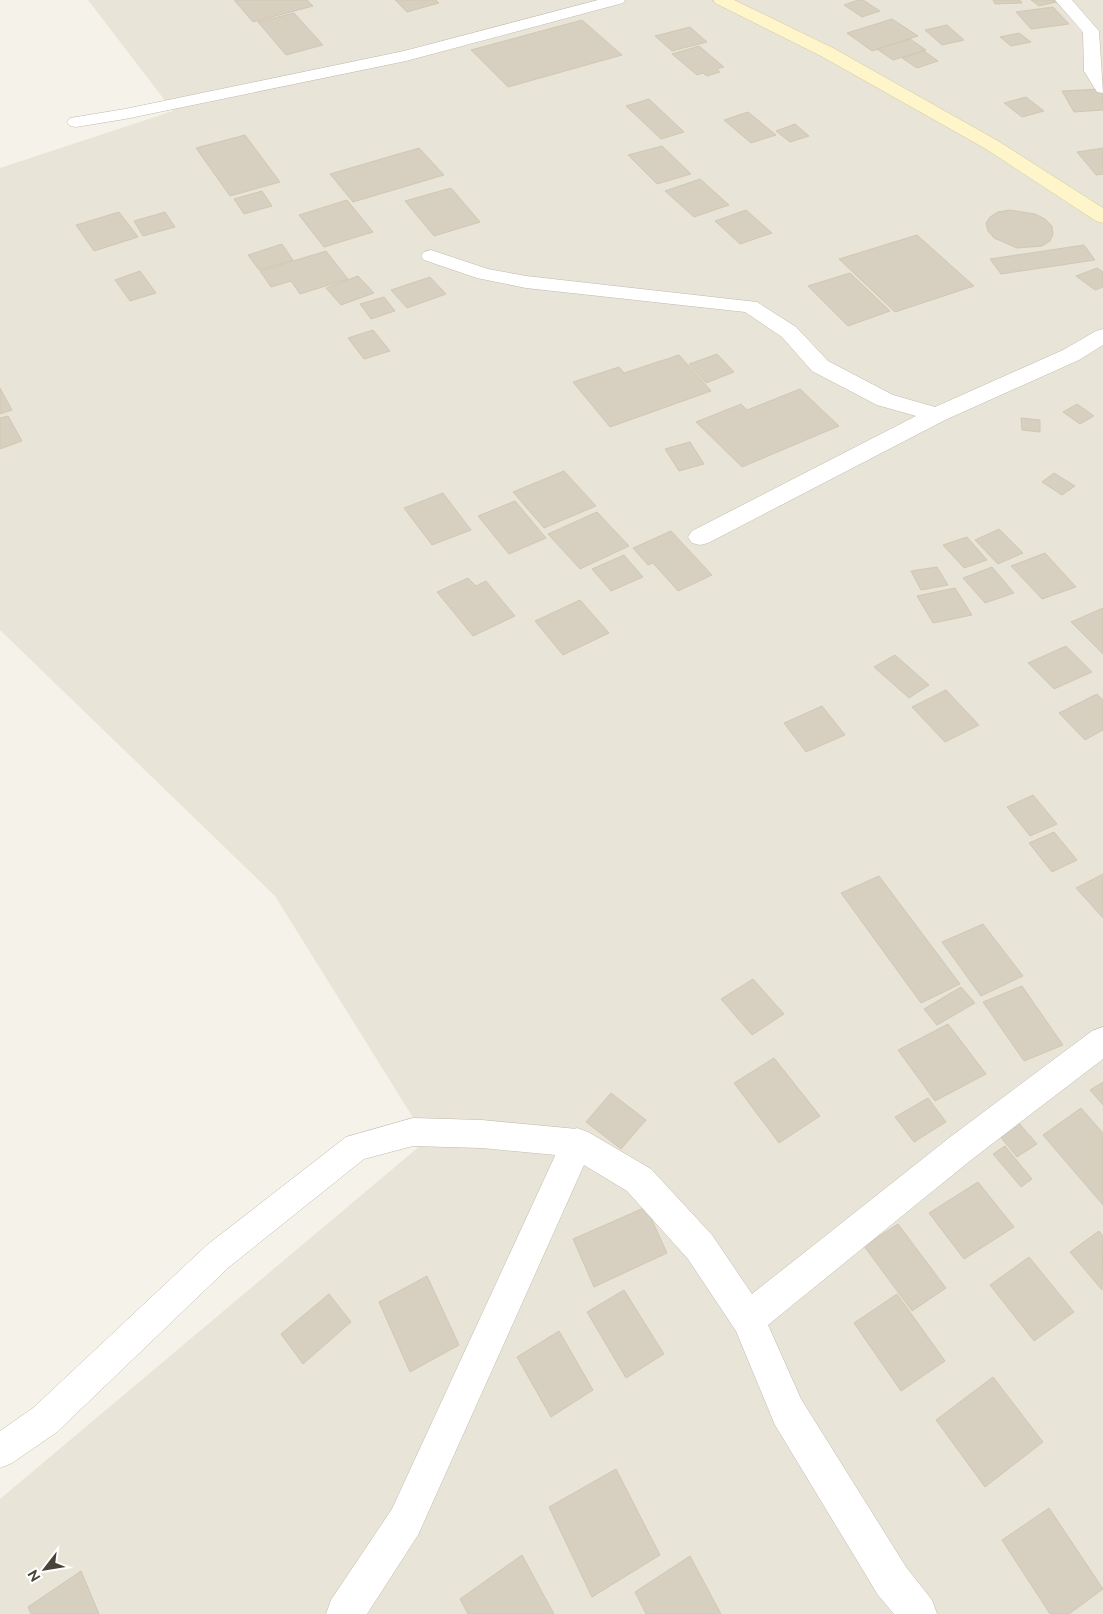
<svg xmlns="http://www.w3.org/2000/svg" width="1103" height="1614" viewBox="0 0 1103 1614" font-family="Raleway,sans-serif">
<style>
.residential{fill:#e9e4d8}
.building{fill:#d7cfbf;stroke:#d2c7b2}
.lines{fill:none;stroke-linecap:round;stroke-linejoin:round}
.lane-casing{stroke:#c1bbac;stroke-width:1}
.street-casing{stroke:#c1bbac;stroke-width:1}
.secondary-casing{stroke:#d5c89a;stroke-width:1}
.lane{fill:#fff;fill-rule:evenodd}
.street{fill:#fff;fill-rule:evenodd}
.secondary{fill:#fff5ca;fill-rule:evenodd}
</style>
<rect width="100%" height="100%" fill="#f5f2ea"/>
<path class="residential" d="M88,0H1103V1614H0V1499L427,1140L275,896L0,630V168L173,111Z"/>
<g class="building">
<path d="M234,0H307L313,6L253,22Z"/>
<path d="M395,0H436L439,3L407,12Z"/>
<path d="M858,0H863L880,11L862,17L844,5Z"/>
<path d="M993,0H1020L1022,3L995,4Z"/>
<path d="M1031,0H1059L1061,1L1039,6Z"/>
<path d="M1053,7L1069,24L1031,29L1016,12Z"/>
<path d="M294,13L323,45L286,55L258,22Z"/>
<path d="M892,19L918,36L872,51L847,33Z"/>
<path d="M582,20L622,55L508,87L471,50Z"/>
<path d="M947,25L964,40L942,45L925,30Z"/>
<path d="M690,27L707,42L672,51L655,36Z"/>
<path d="M1019,33L1031,42L1011,46L1000,37Z"/>
<path d="M910,39L926,50L893,60L877,49Z"/>
<path d="M699,46L724,67L717,69L720,72L707,76L703,73L697,75L672,54Z"/>
<path d="M924,51L938,61L917,68L902,58Z"/>
<path d="M1100,89L1103,94V110L1074,112L1062,91Z"/>
<path d="M1026,97L1044,111L1022,117L1004,103Z"/>
<path d="M649,99L684,132L661,139L626,106Z"/>
<path d="M748,112L776,135L751,143L724,120Z"/>
<path d="M795,124L809,136L790,142L776,131Z"/>
<path d="M245,135L280,182L230,196L196,148Z"/>
<path d="M662,146L691,174L657,184L628,155Z"/>
<path d="M419,148L444,175L353,202L330,174Z"/>
<path d="M1103,148V174L1096,175L1077,152Z"/>
<path d="M700,179L729,205L694,217L665,191Z"/>
<path d="M451,188L480,222L434,236L405,201Z"/>
<path d="M262,191L272,206L244,214L234,199Z"/>
<path d="M347,200L373,232L324,247L299,215Z"/>
<path d="M746,210L772,233L740,244L715,221Z"/>
<path d="M1010,210L1035,214L1045,219L1052,226L1053,234L1050,241L1042,246L1017,248L994,238L988,231L986,223L990,217L998,212Z"/>
<path d="M119,212L138,237L94,251L76,225Z"/>
<path d="M165,212L175,227L143,236L134,221Z"/>
<path d="M917,235L974,286L895,312L839,259Z"/>
<path d="M282,244L293,260L259,270L248,255Z"/>
<path d="M1084,245L1095,260L1001,274L990,259Z"/>
<path d="M326,251L348,279L300,294L291,281L271,287L260,271Z"/>
<path d="M1097,268L1103,272V287L1095,290L1076,276Z"/>
<path d="M140,271L156,293L130,301L115,280Z"/>
<path d="M850,273L890,311L848,326L808,286Z"/>
<path d="M358,276L374,293L341,305L326,288Z"/>
<path d="M430,277L446,294L407,308L391,290Z"/>
<path d="M384,297L395,311L371,319L360,304Z"/>
<path d="M373,330L390,351L364,359L348,338Z"/>
<path d="M717,354L734,372L706,383L689,364Z"/>
<path d="M679,355L711,391L610,427L573,382L619,367L624,373Z"/>
<path d="M0,388L12,410L0,414Z"/>
<path d="M800,389L839,426L742,467L696,422L741,404L747,410Z"/>
<path d="M1077,404L1094,416L1080,424L1063,412Z"/>
<path d="M8,416L22,441L0,449V418Z"/>
<path d="M1021,418L1040,420V432L1022,430Z"/>
<path d="M690,442L704,464L679,471L665,449Z"/>
<path d="M564,471L596,506L544,528L513,492Z"/>
<path d="M1054,473L1075,486L1062,495L1042,482Z"/>
<path d="M443,493L471,530L432,545L404,508Z"/>
<path d="M515,501L546,538L509,554L478,516Z"/>
<path d="M597,512L629,546L580,569L548,534Z"/>
<path d="M999,529L1023,553L998,564L975,540Z"/>
<path d="M671,531L712,575L678,591L653,563L648,565L633,548Z"/>
<path d="M967,537L987,560L964,568L943,545Z"/>
<path d="M1045,553L1076,587L1042,599L1011,566Z"/>
<path d="M624,555L643,577L611,591L592,569Z"/>
<path d="M937,567L948,585L921,590L911,571Z"/>
<path d="M992,567L1014,593L985,603L963,578Z"/>
<path d="M468,578L476,586L486,581L515,616L473,636L437,592Z"/>
<path d="M955,588L972,615L933,623L917,596Z"/>
<path d="M580,600L609,633L563,655L535,621Z"/>
<path d="M1103,608V654L1071,622Z"/>
<path d="M1066,646L1092,672L1054,689L1028,663Z"/>
<path d="M895,655L929,685L909,698L874,667Z"/>
<path d="M946,690L979,725L945,742L912,707Z"/>
<path d="M1097,694L1103,700V730L1085,740L1059,713Z"/>
<path d="M822,706L845,735L806,752L784,723Z"/>
<path d="M1033,795L1057,824L1030,836L1007,807Z"/>
<path d="M1054,832L1077,860L1052,872L1029,843Z"/>
<path d="M1103,874V918L1076,888Z"/>
<path d="M879,876L960,984L921,1003L841,893Z"/>
<path d="M983,924L1023,976L981,996L942,942Z"/>
<path d="M753,979L784,1014L752,1035L721,999Z"/>
<path d="M1022,986L1063,1045L1024,1061L983,1002Z"/>
<path d="M961,987L975,1003L937,1025L924,1009Z"/>
<path d="M948,1024L986,1074L935,1101L898,1050Z"/>
<path d="M774,1058L820,1116L779,1143L734,1083Z"/>
<path d="M1103,1082V1105L1090,1090Z"/>
<path d="M611,1093L646,1120L621,1149L586,1122Z"/>
<path d="M928,1098L946,1122L914,1142L895,1117Z"/>
<path d="M1081,1108L1103,1133V1205L1043,1135Z"/>
<path d="M1012,1115L1037,1144L1017,1157L993,1128Z"/>
<path d="M1005,1146L1032,1179L1021,1187L993,1154Z"/>
<path d="M978,1182L1014,1227L964,1259L929,1213Z"/>
<path d="M646,1207L667,1253L594,1287L573,1239Z"/>
<path d="M898,1224L946,1288L912,1311L864,1246Z"/>
<path d="M1099,1231L1103,1236L1102,1290L1070,1252Z"/>
<path d="M1029,1257L1074,1312L1034,1341L990,1285Z"/>
<path d="M427,1276L459,1345L410,1372L379,1302Z"/>
<path d="M624,1290L664,1354L626,1378L587,1312Z"/>
<path d="M329,1294L351,1322L303,1364L281,1334Z"/>
<path d="M897,1294L945,1361L901,1391L854,1323Z"/>
<path d="M559,1331L593,1390L551,1417L517,1357Z"/>
<path d="M993,1377L1043,1442L985,1487L936,1420Z"/>
<path d="M616,1469L660,1555L592,1597L549,1507Z"/>
<path d="M1049,1508L1103,1589L1069,1614H1050L1002,1540Z"/>
<path d="M522,1555L554,1614H468L460,1599Z"/>
<path d="M690,1556L721,1614H646L635,1592Z"/>
<path d="M81,1571L99,1614H31L28,1607Z"/>
</g>
<g class="lines">
<g class="lane-casing">
<path id="lane" d="M413,1118L482,1120L577,1129L587,1133L592,1143L587,1153L577,1157L482,1148L413,1146L364,1159L229,1267L57,1432L12,1463L0,1468V1431L33,1408L207,1245L346,1137Z"/>
</g>
<g class="street-casing">
<g id="street">
<path d="M598,0H625L623,3L406,61L125,119L76,127L70,126L67,122L70,118L76,117L125,109L404,51Z"/>
<path d="M1055,0H1072L1099,31L1103,93L1097,92L1084,71L1083,32Z"/>
<path d="M431,250L488,269L526,276L757,302L796,327L828,361L893,395L935,407L1063,350L1096,331L1103,329V345L1079,360L945,420L708,543L700,545L692,543L688,537L692,531L916,416L877,405L812,371L782,337L745,312L526,288L477,278L424,260L421,256L424,252Z"/>
<path d="M1103,1027V1059L971,1160L768,1325L801,1399L906,1567L932,1600L937,1614H894L878,1595L775,1425L736,1331L688,1259L627,1191L584,1165L418,1535L367,1614H326L331,1600L392,1509L566,1132L577,1128L588,1132L651,1169L712,1235L752,1294L949,1138L1092,1031Z"/>
</g>
</g>
<g class="secondary-casing">
<path id="secondary" d="M713,0H734L833,48L998,141L1103,208V223L1096,221L986,149L821,56L715,3Z"/>
</g>
<use href="#lane" class="lane"/>
<use href="#street" class="street"/>
<use href="#secondary" class="secondary"/>
</g>
<g transform="translate(45 1569) rotate(239)" stroke="#ffffff" stroke-width="4" paint-order="stroke">
<path d="M0-4L9 19L0 12L-9 19Z" fill="#494338"/>
<text y="-8" font-size="14" font-weight="bold" text-anchor="middle" fill="#494338">N</text>
</g>
</svg>
